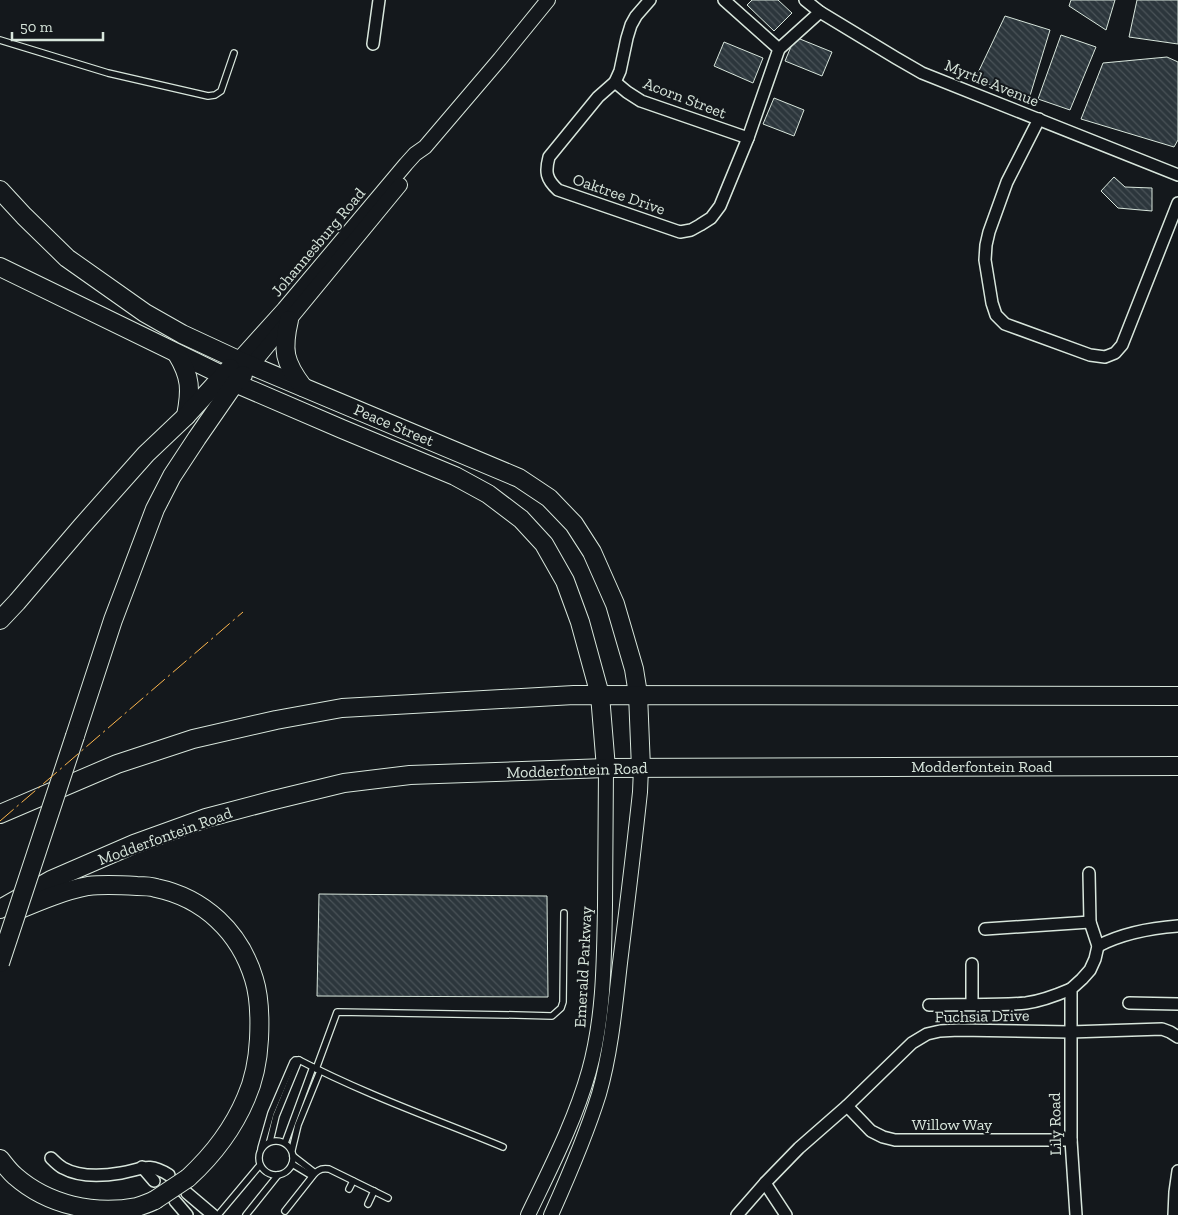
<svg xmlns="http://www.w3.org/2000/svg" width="1178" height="1215" viewBox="0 0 1178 1215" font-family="'Zilla Slab',serif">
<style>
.building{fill:url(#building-back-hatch);stroke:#d8e6dc}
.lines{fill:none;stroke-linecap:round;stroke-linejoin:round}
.service-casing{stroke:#d8e6dc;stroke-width:8}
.minor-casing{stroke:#d8e6dc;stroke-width:14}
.tertiary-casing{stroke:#d8e6dc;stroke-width:16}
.primary-casing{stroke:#d8e6dc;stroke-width:20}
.service{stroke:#14181c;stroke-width:5.5}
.minor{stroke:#14181c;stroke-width:11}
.tertiary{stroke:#14181c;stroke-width:14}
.primary{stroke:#14181c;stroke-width:18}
.primary-bridge-casing{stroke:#d8e6dc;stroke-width:20;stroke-linecap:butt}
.primary-bridge{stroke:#14181c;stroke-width:18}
.power{stroke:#ffb74d;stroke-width:1;stroke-dasharray:18 4 2.5 4;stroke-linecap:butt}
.labels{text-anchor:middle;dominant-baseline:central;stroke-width:4;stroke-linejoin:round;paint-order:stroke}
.street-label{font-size:16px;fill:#d8e6dc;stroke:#14181c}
</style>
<defs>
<pattern id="building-back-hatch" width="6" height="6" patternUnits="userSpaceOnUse" patternTransform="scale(1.25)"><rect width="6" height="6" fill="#2c363c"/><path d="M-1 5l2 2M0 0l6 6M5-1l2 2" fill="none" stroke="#4a5358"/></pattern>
</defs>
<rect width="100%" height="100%" fill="#14181c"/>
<g class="building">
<path d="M752,0H778L792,13L774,31L747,5Z"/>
<path d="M1071,0H1115L1106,30L1069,6Z"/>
<path d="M1137,0H1178V44L1129,37Z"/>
<path d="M1005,16L1050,30L1029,99L975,79Z"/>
<path d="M1061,35L1096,47L1070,110L1038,99Z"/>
<path d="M795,37L832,52L822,76L785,61Z"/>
<path d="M724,42L763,58L753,83L714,66Z"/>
<path d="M1167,57L1178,62V140L1174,147L1081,119L1103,63Z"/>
<path d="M774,98L804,110L794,136L763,124Z"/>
<path d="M1114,177L1125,187L1152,188V211L1118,208L1101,191Z"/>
<path d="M319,894L547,896L548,997L317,996Z"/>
</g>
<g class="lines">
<g class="service-casing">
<g id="service">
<path d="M0,40L108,73L208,96L215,95L221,91L234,53"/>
<path d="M316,1069L337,1012L516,1015L552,1016L561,1008L563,1002L564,913"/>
<circle cx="276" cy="1158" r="17"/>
<path d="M270,1141L276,1116L299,1060"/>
<path d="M285,1143L313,1067"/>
<path d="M261,1148L271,1113L293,1062L295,1060H299C364,1094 435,1119 503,1147"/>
<path d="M292,1150L298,1125L320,1071"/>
<path d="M293,1156L315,1173"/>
<path d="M292,1164L312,1176"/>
<path d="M349,1189L353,1181"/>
<path d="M368,1204L374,1191"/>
<path d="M285,1211L315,1173C320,1169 323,1168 329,1169L388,1198"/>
<path d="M218,1215L260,1165"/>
<path d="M246,1215L278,1175"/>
</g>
</g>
<g class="minor-casing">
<g id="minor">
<path d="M650,0L636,16L631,25L627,38L620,71L615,82L598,97L549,157C545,172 546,179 558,190L680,232L691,230L700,225L711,218L720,206L748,138L779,49L820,12"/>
<path d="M724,0L779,49"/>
<path d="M805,0L820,12L896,58L922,73L1178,175"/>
<path d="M373,44L379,0"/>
<path d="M615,82L627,92L641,101L748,138"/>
<path d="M1039,119L1007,182L989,232L986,245L985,260L992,303L996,315L1005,324L1090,355L1105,357L1115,353L1122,345L1178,203"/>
<path d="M985,929L1090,922"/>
<path d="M1098,946C1123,933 1151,928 1178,926"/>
<path d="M972,964V1004"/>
<path d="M1129,1003L1178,1004"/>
<path d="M929,1005C961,1004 994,1006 1026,1003C1042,1001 1057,995 1071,989"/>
<path d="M847,1106L871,1131L883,1137L895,1140H1071"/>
<path d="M51,1158C54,1161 59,1166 63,1168C79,1177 103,1176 121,1173C143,1169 148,1162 169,1175"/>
<path d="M142,1167L154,1181"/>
<path d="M765,1183L786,1215"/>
<path d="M187,1193L213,1215"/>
<path d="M175,1201L187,1215"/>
<path d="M737,1215L765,1183L799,1148L847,1106L912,1043L927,1034L940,1031L959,1030L1070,1032L1162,1029L1170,1032L1178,1037"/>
<path d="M1076,1215L1071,1140V989L1082,979L1090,970L1095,959L1098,946L1090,922L1089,873"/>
<path d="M1174,1215L1175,1192L1178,1171"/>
</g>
</g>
<g class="tertiary-casing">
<g id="tertiary">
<path d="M238,360L284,309L406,164L415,154L425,147L500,59L548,0"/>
<path d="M252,365L400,185"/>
<path d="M528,1215C550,1169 575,1121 589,1071C604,1017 604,961 605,905C605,859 606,814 606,768"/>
<path d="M551,1215C569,1175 586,1136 599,1094C611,1052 615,1007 620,963C627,906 634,849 640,792L641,768"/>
</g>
</g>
<g class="primary-casing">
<g id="primary">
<path d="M0,190L24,216L67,258L145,313L182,334L238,360L519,478L549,498L574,524L592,552L615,604L634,669L638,694L641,768"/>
<path d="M0,267L222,375L235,383L342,429L455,476L488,494L521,519L544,544L565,581L580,622L600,695L606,768"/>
<path d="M289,320C282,350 284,362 303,387"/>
<path d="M177,354C191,377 191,390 186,416"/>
<path d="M0,620L17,602L82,526L146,454L186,416L230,368"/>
<path d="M75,736L113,620L155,509L172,476L197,438L235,383L243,375"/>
<path d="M0,814L117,764L193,739L276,720L342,708L574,695L1178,696"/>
<path d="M0,909L51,880L134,844L206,818L274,800L344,783L410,775L606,768L1178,766"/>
<path d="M13,912C37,902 62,891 88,886C104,884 121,885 137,886C144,886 150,886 156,888C204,898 240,932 254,979C260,998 260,1019 259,1039C258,1059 254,1080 246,1098C233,1129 213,1155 188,1178"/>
<path d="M0,1159C5,1165 9,1171 15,1176C48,1205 94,1215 137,1207C143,1205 149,1203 155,1200"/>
</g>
</g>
<use href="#service" class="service"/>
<use href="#minor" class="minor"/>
<use href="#tertiary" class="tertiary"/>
<use href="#primary" class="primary"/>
<g class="primary-bridge-casing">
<g id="primary-bridge">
<path d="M0,963L75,736"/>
<path d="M155,1200L188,1178"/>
</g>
</g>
<use href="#primary-bridge" class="primary-bridge"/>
<path class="power" d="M0,821L243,612"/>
</g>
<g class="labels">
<g class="street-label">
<text transform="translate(992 83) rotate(22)">Myrtle Avenue</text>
<text transform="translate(685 98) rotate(21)">Acorn Street</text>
<text transform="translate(619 194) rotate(19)">Oaktree Drive</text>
<text transform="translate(318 242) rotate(-50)">Johannesburg Road</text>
<text transform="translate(394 425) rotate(23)">Peace Street</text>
<text x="982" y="766">Modderfontein Road</text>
<text transform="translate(577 770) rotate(-2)">Modderfontein Road</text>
<text transform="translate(165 836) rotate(-20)">Modderfontein Road</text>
<text transform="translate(583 967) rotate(-87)">Emerald Parkway</text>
<text transform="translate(982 1016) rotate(-1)">Fuchsia Drive</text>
<text x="952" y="1124">Willow Way</text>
<text transform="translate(1055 1124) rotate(-91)">Lily Road</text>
</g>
</g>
<path d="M12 32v8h91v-8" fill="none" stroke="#d8e6dc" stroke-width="2.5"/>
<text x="20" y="32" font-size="15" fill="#d8e6dc" stroke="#14181c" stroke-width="4" paint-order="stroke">50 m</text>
</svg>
